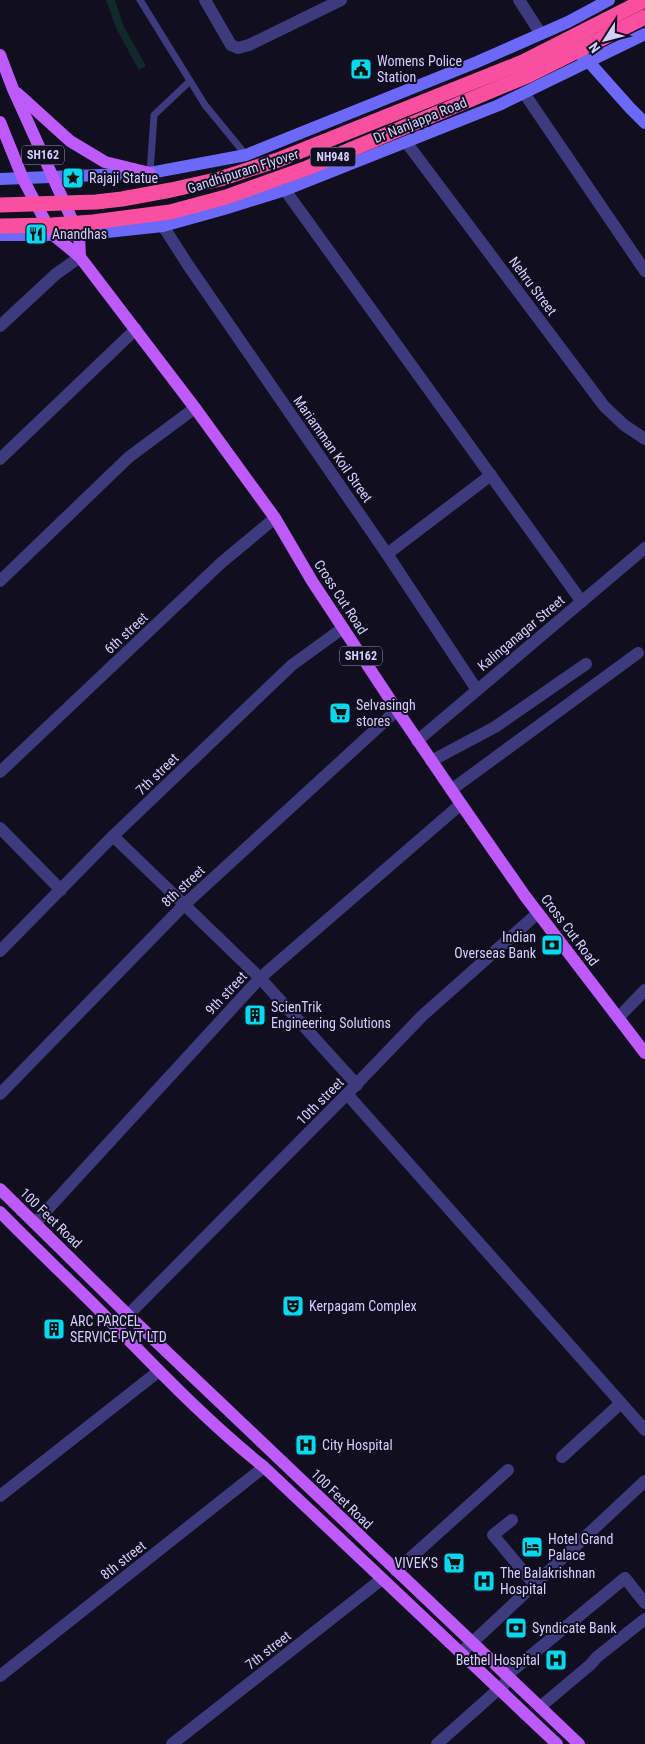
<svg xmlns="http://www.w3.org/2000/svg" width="645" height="1744" viewBox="0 0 645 1744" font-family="'Roboto Condensed',sans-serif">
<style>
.green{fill:#112a29}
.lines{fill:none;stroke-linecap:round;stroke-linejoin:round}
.lane{stroke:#3d3a7d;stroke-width:7}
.street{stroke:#3d3a7d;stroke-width:12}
.secondary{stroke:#6c69f9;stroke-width:12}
.primary{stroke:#bd5af9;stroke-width:12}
.highway-bridge{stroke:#f84fa1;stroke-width:15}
.labels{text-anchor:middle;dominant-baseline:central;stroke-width:4;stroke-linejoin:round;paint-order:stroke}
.shield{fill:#110e20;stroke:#9a95bb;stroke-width:1}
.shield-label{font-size:12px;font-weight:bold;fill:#d4cffd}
.poi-label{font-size:14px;fill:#d4cffd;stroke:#110e20;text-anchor:start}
.street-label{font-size:14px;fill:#d4cffd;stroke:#110e20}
</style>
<rect width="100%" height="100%" fill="#110e20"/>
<path class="green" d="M106,0H115L124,27L146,66L139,70L116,28Z"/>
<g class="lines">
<g class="lane">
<path d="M140,0L205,105L246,155"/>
<path d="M150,173L154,115L190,81"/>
</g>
<g class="street">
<path d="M205,0L231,45L238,48L249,45L341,0"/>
<path d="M519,0L541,34"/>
<path d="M524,93L645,271"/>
<path d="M406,142L604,406L624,425L645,439"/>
<path d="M285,190L582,602"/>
<path d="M163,226L188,265L387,554L477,690"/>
<path d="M0,326L56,274L80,257"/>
<path d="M0,459L136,329"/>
<path d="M387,554L491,475"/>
<path d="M0,581L129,457L195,408"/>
<path d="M417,741L645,548"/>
<path d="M431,761L495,727L586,664"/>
<path d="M0,772L221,563L275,518"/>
<path d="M451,790L638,653"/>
<path d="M0,828L61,890"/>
<path d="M113,836L260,978L357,1085"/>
<path d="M0,951L113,836L292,665L343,628"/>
<path d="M618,1018L645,990"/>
<path d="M0,1094L184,905L397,710"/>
<path d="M347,1094L645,1430"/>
<path d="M35,1223L260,978L461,804"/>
<path d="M128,1315L347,1094L422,1016L538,913"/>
<path d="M562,1457L621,1403"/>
<path d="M0,1496L159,1371"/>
<path d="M512,1520L493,1535L534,1584"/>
<path d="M396,1571L508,1470"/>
<path d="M461,1653L645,1481"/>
<path d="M507,1675L625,1578L645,1603"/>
<path d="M0,1676L264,1467"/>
<path d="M540,1707L590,1665L597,1657L645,1619"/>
<path d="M172,1744L382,1579"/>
<path d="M437,1744L510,1679"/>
</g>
<g class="secondary">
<path d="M583,58L589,62L630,108L645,123"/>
<path d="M0,179L150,173L246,155L477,62L568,22L609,0"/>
<path d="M0,235H79L163,226L224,209L285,190L499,105L645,34"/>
</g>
<g class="primary">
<path d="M0,55L13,89L79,235L80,257"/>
<path d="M17,93L70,141L105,162L150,173"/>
<path d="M0,122L23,179L52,234L80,257L195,408L275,518L312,581L397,710L461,804L525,896L645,1053"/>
<path d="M0,1189L128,1315L579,1744"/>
<path d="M0,1212C38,1251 78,1288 116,1327C163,1375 211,1425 264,1467L557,1744"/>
</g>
<g class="highway-bridge">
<path d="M0,205L96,202L122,199L171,190L220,179L278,160L523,62L645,0"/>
<path d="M0,226L52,225L93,222L170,212L226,197L307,168L529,75L645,17"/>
</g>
</g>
<defs>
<g id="civic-square" transform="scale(1.125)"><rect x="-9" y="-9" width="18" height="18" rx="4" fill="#09d9ef" stroke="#110e20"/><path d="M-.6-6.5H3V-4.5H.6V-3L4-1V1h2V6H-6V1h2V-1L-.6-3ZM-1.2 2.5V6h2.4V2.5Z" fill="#111"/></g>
<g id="sight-square" transform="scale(1.125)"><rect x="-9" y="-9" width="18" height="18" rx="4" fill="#09d9ef" stroke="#110e20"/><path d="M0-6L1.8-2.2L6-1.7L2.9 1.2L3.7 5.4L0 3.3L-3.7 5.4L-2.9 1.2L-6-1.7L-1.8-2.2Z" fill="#111"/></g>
<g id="restaurant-square" transform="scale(1.125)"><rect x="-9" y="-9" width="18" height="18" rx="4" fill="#09d9ef" stroke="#110e20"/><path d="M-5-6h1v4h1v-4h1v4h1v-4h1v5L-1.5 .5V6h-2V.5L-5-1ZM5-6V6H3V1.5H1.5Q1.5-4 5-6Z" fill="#111"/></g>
<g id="supermarket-square" transform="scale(1.125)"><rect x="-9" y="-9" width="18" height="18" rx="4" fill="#09d9ef" stroke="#110e20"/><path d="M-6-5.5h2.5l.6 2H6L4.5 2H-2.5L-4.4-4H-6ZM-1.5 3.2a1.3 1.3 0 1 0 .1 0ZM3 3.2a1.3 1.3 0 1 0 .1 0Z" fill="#111"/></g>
<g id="bank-square" transform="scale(1.125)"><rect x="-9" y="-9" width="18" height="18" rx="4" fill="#09d9ef" stroke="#110e20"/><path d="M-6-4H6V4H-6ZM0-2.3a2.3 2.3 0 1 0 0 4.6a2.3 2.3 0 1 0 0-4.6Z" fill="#111"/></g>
<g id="building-square" transform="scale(1.125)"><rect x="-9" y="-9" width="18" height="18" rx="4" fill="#09d9ef" stroke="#110e20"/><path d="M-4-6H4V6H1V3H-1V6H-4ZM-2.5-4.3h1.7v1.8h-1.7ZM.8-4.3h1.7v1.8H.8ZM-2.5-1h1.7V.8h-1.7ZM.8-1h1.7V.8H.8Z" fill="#111"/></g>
<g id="theatre-square" transform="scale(1.125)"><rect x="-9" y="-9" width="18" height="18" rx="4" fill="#09d9ef" stroke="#110e20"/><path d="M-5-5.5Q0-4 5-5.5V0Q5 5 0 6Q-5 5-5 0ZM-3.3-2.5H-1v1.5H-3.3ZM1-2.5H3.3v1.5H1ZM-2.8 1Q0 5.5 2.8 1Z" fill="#111"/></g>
<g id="hospital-square" transform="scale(1.125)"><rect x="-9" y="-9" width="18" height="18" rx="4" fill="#09d9ef" stroke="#110e20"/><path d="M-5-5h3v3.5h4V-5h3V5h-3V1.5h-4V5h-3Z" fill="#111"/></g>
<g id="hotel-square" transform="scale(1.125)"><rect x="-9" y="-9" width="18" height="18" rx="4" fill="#09d9ef" stroke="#110e20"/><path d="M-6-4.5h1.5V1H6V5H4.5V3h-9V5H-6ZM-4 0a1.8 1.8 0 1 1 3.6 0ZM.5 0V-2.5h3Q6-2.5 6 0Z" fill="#111"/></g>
</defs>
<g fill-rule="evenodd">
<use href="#civic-square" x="361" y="69"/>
<use href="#sight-square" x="73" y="178"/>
<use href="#restaurant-square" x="36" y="234"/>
<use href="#supermarket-square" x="340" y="713"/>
<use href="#bank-square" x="552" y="945"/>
<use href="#building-square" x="255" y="1015"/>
<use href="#theatre-square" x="293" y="1306"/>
<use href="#building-square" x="54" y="1329"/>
<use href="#hospital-square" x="306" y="1445"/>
<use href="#hotel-square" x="532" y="1547"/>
<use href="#supermarket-square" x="454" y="1563"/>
<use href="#hospital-square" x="484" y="1581"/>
<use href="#bank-square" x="516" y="1628"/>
<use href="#hospital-square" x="556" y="1660"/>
</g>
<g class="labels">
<g class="shield">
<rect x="22" y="145.5" width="42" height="19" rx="4"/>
<rect x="310.5" y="147.5" width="45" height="19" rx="4"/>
<rect x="340" y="646.5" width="42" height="19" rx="4"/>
</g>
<g class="shield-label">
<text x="43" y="155">SH162</text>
<text x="333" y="157">NH948</text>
<text x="361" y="656">SH162</text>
</g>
<g class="poi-label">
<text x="377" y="61">Womens Police<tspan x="377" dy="16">Station</tspan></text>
<text x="89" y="178">Rajaji Statue</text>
<text x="52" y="234">Anandhas</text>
<text x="356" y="705">Selvasingh<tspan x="356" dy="16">stores</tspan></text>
<text x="536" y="937" text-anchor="end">Indian<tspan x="536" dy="16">Overseas Bank</tspan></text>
<text x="271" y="1007">ScienTrik<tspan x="271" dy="16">Engineering Solutions</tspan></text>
<text x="309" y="1306">Kerpagam Complex</text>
<text x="70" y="1321">ARC PARCEL<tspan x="70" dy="16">SERVICE PVT LTD</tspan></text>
<text x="322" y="1445">City Hospital</text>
<text x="548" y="1539">Hotel Grand<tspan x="548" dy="16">Palace</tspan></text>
<text x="438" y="1563" text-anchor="end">VIVEK'S</text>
<text x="500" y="1573">The Balakrishnan<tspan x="500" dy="16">Hospital</tspan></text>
<text x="532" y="1628">Syndicate Bank</text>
<text x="540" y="1660" text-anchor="end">Bethel Hospital</text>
</g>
<g class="street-label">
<text transform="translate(420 120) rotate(-22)">Dr Nanjappa Road</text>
<text transform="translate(243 171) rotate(-18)">Gandhipuram Flyover</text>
<text transform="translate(533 286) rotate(53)">Nehru Street</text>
<text transform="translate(333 449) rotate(55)">Mariamman Koil Street</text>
<text transform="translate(341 597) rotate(57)">Cross Cut Road</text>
<text transform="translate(126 633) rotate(-43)">6th street</text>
<text transform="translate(521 633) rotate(-40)">Kalinganagar Street</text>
<text transform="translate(157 774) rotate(-44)">7th street</text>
<text transform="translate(183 886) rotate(-43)">8th street</text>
<text transform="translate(570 930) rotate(53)">Cross Cut Road</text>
<text transform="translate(226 993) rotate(-47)">9th street</text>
<text transform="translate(320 1101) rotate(-45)">10th street</text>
<text transform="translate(51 1218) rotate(44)">100 Feet Road</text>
<text transform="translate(342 1499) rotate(44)">100 Feet Road</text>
<text transform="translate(123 1560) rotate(-38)">8th street</text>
<text transform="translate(268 1650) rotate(-38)">7th street</text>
</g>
</g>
<g transform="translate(605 40) rotate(234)" stroke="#110e20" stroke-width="4" paint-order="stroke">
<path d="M0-4L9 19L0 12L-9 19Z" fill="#d4cffd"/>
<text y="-8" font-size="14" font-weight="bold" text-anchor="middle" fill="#d4cffd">N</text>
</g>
</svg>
